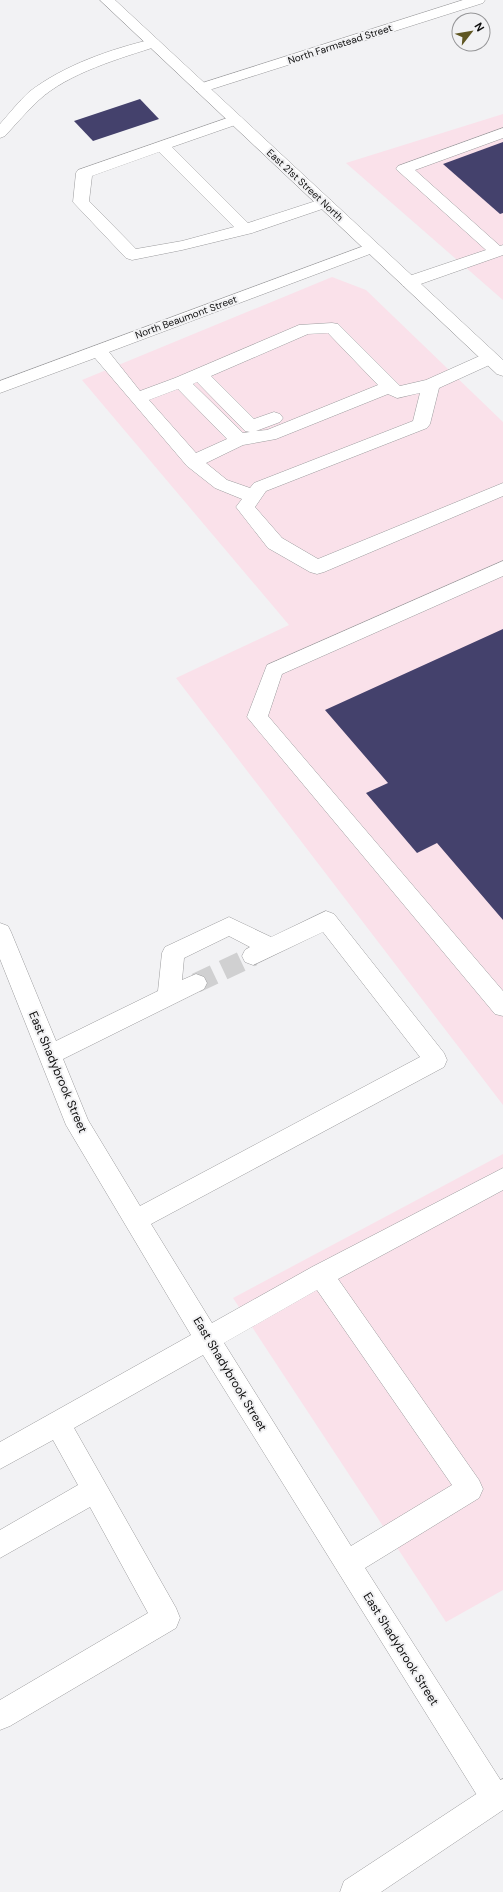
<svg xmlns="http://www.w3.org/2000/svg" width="503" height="1892" viewBox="0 0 503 1892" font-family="'DM Sans',sans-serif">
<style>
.commercial{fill:#fae1ea}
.building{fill:#44416c}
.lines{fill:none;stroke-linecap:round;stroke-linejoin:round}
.minor-tunnel{stroke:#d0d0d1;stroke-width:20;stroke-dasharray:20 10;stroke-linecap:butt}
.minor-casing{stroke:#9c9c9e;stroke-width:1}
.major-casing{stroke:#9c9c9e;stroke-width:1}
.minor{fill:#fff;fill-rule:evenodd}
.major{fill:#fff;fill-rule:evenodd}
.labels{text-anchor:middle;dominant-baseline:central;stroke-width:4;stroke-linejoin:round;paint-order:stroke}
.far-street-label{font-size:10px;fill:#0d0d0d;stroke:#f2f2f4}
.street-label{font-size:12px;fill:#0d0d0d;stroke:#f2f2f4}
</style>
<rect width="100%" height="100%" fill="#f2f2f4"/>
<g class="commercial">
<path d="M503,114V300L346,163Z"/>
<path d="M332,277L366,290L503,422V1105L176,678L289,625L82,380Z"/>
<path d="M503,1154V1590L446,1622L233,1298Z"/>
</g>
<g class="building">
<path d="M140,99L159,119L93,141L74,121Z"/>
<path d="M503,142V213L500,214L443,164Z"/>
<path d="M503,629V920L437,843L417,853L366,793L388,783L325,710Z"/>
</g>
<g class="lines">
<path class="minor-tunnel" d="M196,983L253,956"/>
<g class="minor-casing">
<g id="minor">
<path d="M463,0H485L483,3L206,91H196L194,88L196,85Z"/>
<path d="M153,39L158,40L160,43L158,46C121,58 68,73 39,100C27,111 16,124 5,136L0,138V124C9,114 19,101 29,92C64,65 111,49 153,39Z"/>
<path d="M236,115L241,117L244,120L241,123L172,147L248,223L325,198L331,200L333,203L331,206L252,233L182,250L132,260L126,258L73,202L76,173L78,170ZM159,152L234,227L182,241L136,249L89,201L92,176Z"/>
<path d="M503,128V138L415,170L500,246L503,245V255L415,286L409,287L403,286L401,282L403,278L486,250L396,169L398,166Z"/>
<path d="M372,243L378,245L380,248L378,251L109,352L140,391L175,378L299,325L332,323L338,324L400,386L426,380L484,354L490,353L496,354L499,358L496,362L439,388L430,424L427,428L266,491L255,507L282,538L318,559L503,483V496L324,572L317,574L310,572L268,548L236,507L242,499L215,488L187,466L95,358L0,393V381ZM328,333L378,385L267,430L256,431L280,422L283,418L280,414L274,412L254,419L211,376L308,334ZM197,382L245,431L250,432L243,433L193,384ZM178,389L227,439L196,453L149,400ZM420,393L413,421L254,483L250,488L227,480L206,463L243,445L276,439L388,394L397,398Z"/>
<path d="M503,561V576L282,674L268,716L503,991V1016L495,1014L247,717L267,665Z"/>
<path d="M326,911L334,914L444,1053L447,1060L444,1067L151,1224L212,1323L312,1267L503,1168V1190L338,1279L479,1480L483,1489L479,1498L365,1568L503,1784V1809L495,1812L485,1808L203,1355L74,1428L176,1608L180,1618L176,1628L10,1726L0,1730V1700L148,1613L90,1507L0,1558V1530L78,1485L53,1440L0,1469V1442L191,1335L66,1125L0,959V923L8,926L11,932L56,1041L158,991L162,953L165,947L229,917L271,937ZM323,932L420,1057L140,1206L88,1120L63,1059L204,989L207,983L204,977L196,974L182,980L184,958L229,936L250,947L245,950L242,956L245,962L253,965ZM317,1290L452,1485L351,1546L224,1343Z"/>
</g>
</g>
<g class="major-casing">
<g id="major">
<path d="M100,0H115L503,360V376L497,374Z"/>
<path d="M503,1779V1810L381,1892H340L344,1881L493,1783Z"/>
</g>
</g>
<use href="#minor" class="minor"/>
<use href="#major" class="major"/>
</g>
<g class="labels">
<g class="far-street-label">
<text transform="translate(340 44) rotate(-18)">North Farmstead Street</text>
<text transform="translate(305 185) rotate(43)">East 21st Street North</text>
<text transform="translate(186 317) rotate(-20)">North Beaumont Street</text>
</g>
<g class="street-label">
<text transform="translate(58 1072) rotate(67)">East Shadybrook Street</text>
<text transform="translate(230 1374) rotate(59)">East Shadybrook Street</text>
<text transform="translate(401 1649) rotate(58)">East Shadybrook Street</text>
</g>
</g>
<g transform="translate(471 32) rotate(59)"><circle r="19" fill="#f2f2f4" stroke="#969698"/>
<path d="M0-3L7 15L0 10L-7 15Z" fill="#5f5622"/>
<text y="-6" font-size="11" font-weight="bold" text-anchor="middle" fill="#0d0d0d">N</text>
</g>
</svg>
